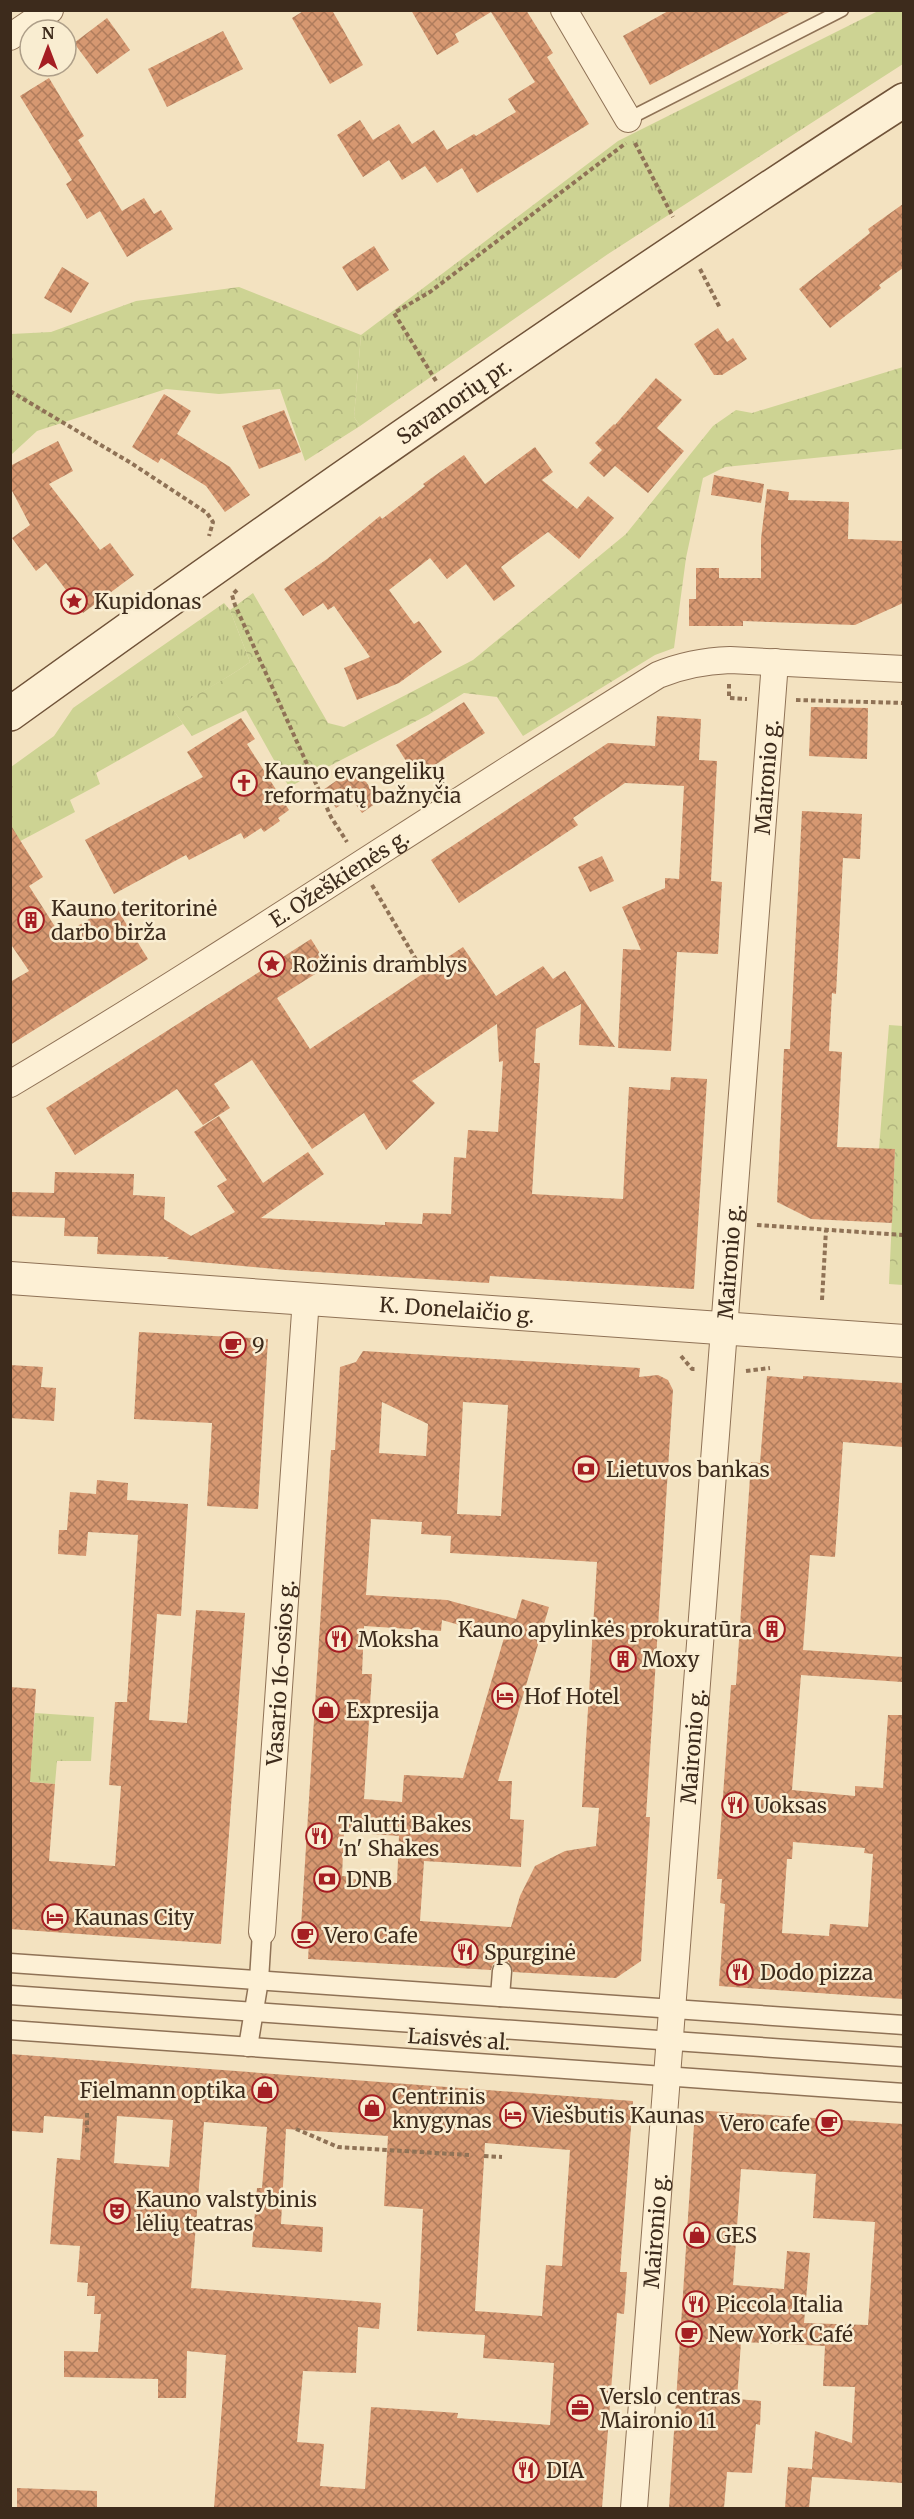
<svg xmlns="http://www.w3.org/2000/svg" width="914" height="2519" viewBox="0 0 914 2519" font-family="Merriweather,serif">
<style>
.grass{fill:url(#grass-tufts)}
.forest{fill:url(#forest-crowns)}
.building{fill:url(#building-cross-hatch);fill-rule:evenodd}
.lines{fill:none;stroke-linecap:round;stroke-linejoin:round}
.service-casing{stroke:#8f7256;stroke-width:15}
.pedestrian-casing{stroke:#8f7256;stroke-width:21}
.minor-casing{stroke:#8f7256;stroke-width:28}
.tertiary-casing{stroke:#8f7256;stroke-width:34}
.secondary-casing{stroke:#705339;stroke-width:36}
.path{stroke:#8f7256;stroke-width:4;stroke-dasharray:4.5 3;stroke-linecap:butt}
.service{stroke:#fdf0d5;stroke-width:12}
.pedestrian{stroke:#fdf0d5;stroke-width:18}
.minor{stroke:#fdf0d5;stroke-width:26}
.tertiary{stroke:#fdf0d5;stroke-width:32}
.secondary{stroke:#fdf0d5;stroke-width:33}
.labels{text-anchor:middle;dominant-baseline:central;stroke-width:5;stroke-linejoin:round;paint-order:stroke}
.street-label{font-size:21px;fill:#3d2b1c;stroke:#f9edd1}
.poi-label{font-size:21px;fill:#3d2b1c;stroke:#f9edd1;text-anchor:start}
</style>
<defs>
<pattern id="grass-tufts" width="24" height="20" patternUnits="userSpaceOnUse" patternTransform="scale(1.5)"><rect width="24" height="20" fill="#cdd393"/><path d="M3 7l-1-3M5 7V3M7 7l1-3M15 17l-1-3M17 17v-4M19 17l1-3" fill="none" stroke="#b1b57e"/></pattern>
<pattern id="forest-crowns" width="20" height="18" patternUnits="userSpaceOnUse" patternTransform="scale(1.5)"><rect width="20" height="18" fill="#cdd393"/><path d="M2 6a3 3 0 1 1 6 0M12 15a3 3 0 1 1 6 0" fill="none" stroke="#b1b57e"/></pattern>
<pattern id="building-cross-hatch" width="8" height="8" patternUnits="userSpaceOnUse" patternTransform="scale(1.5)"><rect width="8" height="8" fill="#d69871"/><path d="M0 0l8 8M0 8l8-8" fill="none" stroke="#af7c5c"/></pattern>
</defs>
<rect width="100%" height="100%" fill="#f3e2c0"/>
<g class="grass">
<path d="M878,11H903V64L608,254L360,426L354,417L361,335L618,141Z"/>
<path d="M224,603L230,610L250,662C226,680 198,692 174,711L183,724L96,773L100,784L70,800L75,812L11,846V767L54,736L73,708Z"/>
<path d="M35,1713L94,1717L91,1761H57L55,1784L11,1780L31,1761Z"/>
</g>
<g class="forest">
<path d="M239,287L361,335L354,417L360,426L305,461L280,389L219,394L166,389L37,431L11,455V334L51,332L136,301Z"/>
<path d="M903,367V449L725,467L703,478L686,558L674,648L655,655L523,736L497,697L464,693L428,715L289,787L246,710L192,736L173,710C198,692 226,680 250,662L230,610L253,593L328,723L344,727L473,660L626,534L713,426L736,410L752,413Z"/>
<path d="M889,1025L903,1026V1285L889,1284L895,1150L879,1149Z"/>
</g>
<g class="building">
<path d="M305,10H332L363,65L330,84L292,18Z"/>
<path d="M411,10H526L553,53L547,57L589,124L477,193L462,168L437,183L425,166L402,180L389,160L363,177L337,135L360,120L373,140L399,124L412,144L434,130L447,150L474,134L476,136L516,112L508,99L535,82L491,12L455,34L459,42L437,55Z"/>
<path d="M670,10H793L650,85L623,36Z"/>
<path d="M107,18L130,50L97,74L74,43Z"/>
<path d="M223,31L243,69L167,107L148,69Z"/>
<path d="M49,78L84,136L78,140L122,211L144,198L154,214L161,210L173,229L127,257L100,211L87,219L66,184L72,180L20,96Z"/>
<path d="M903,204V268L879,285L881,288L830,328L799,289L870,233L868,229Z"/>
<path d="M374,246L389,270L357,291L342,267Z"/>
<path d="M62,267L89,283L71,313L44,298Z"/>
<path d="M718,328L727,342L733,338L747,359L722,375H714L694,344Z"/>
<path d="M656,378L682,400L657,428L684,451L648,493L615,466L604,477L589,463L602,450L595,443L614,424L615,425Z"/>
<path d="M164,394L191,411L177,434L230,467L250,495L225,512L206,486L161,458L158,463L132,447Z"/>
<path d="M284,410L301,452L259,469L242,426Z"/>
<path d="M58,441L73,471L49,484L100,550L110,543L134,575L83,613L46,563L36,571L12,538L30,525L10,487V466Z"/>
<path d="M535,447L553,472L542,480L577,509L588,496L614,518L579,559L548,532L501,567L515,586L494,601L466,564L447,579L430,558L389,590L414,624L419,621L442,652L399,683L357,700L344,668L370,657L334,606L328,610L323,603L303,616L284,589L327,559L380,516L382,519L425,486L423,484L464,455L485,484Z"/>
<path d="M714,475L764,484L761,503L711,495Z"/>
<path d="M767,489L789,492L788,500L849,502L848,539L903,541V603L855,625L743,621V626H689V599H696V568H719V578H761V539Z"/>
<path d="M464,702L485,733L416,777L396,745Z"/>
<path d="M811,707L868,708L867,759L809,756Z"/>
<path d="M657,716L701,719L699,760L717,761L711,881L722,882L718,954L677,952L671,1051L618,1048L623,949L641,950L622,907L665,888V878L679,879L684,786L625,783L573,818L578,825L459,903L431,860L608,743L655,746Z"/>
<path d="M241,718L255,739L247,744L289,810L278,818L280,821L264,832L261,828L244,839L241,833L189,860L186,855L114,894L85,840L203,777L187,752Z"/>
<path d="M356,767L379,801L362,813L351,798L336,808L323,790Z"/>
<path d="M802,811L862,814L860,859L843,858L836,994L832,993L829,1051L842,1052L837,1147L895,1149L892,1223L811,1219L777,1202L784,1049H790Z"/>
<path d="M10,824L43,877L29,886L61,936L114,904L148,959L10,1045V982L29,971L10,943Z"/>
<path d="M602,856L614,881L590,892L578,867Z"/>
<path d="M311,939L328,966L277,998L310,1049L463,947L496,996L543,966L553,979L565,971L615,1047L579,1045L581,1004L536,1029L534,1063H540L532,1194L623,1199L629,1087L670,1090L671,1077L707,1079L694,1289L490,1276L489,1283L286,1270L167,1259L169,1257L97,1254L98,1237L64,1236L65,1218L10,1216V1192L54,1193L55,1172L134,1174L133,1195L165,1197L164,1219L191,1236L235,1212L217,1186L227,1180L194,1132L219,1116L263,1183L308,1152L324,1174L261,1218L385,1225V1222L422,1224L423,1213L451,1214L454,1157L466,1158L468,1130L498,1132L503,1061L499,1062L497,1024L412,1081L435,1103L386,1150L364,1113L312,1149L252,1060L214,1084L230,1108L203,1125L177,1089L75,1155L46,1108Z"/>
<path d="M139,1332L268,1339L258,1509L207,1506L212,1423L134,1419Z"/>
<path d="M363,1351L640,1368L639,1377L658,1375L668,1380L673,1390L646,1817H650L641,1961L616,1978L513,1972L509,1962L502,1960L493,1964L491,1970L308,1959L309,1943L300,1942L331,1450H335L340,1367L356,1362ZM382,1402L428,1424L426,1456L379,1453ZM463,1402L508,1405L501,1516L457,1514ZM371,1519L422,1522L421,1534L451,1536L450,1553L597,1562L582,1807L599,1808L596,1846L565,1851L535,1866L520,1896L511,1927L420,1921L424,1861L521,1867L524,1820L510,1819L512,1781H498L549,1607L522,1599L516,1619L447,1600L366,1595ZM442,1620L504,1638L463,1778L404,1775L402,1802L364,1799L372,1674H362L364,1626L441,1631ZM344,1832L399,1836L397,1883L351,1879V1877L342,1876Z"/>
<path d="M10,1365L43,1367L41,1387L56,1388L54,1421L10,1418Z"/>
<path d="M767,1376L803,1379V1376L903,1383V1447L843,1442L835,1557L810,1555L803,1650L903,1657L902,1682L801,1675L792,1790L855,1796V1786L883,1788L888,1715H903V1999L719,1986L725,1904L720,1903L722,1879H717L731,1685H736L751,1462L760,1463ZM793,1842L865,1848L864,1853L873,1854L868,1927L830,1924L829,1936L782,1933L787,1859H792Z"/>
<path d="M97,1480L128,1483L127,1500L188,1504L181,1616L157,1614L149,1720L187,1723L196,1610L245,1613L221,1944L10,1929V1687L36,1689L30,1782L55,1784L49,1861L115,1866L121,1786L109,1785L115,1702H127L138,1535L88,1532L86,1556L58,1554L59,1530H67L70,1492L96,1494Z"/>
<path d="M10,2054L633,2101L620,2272H627L624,2314L617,2313L602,2508H214L226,2355L187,2351L186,2398H158V2379L64,2377V2351L98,2352L101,2314H94L95,2296H87L88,2283L77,2282L80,2246L50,2244L57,2158L80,2160L83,2119L44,2116L43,2133L12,2131ZM117,2116L173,2120L169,2167L114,2163ZM204,2122L267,2127L262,2188H257L252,2247L322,2252L323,2227L281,2224L286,2129L388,2136L384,2206L423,2209L417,2331L485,2335L483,2358L554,2363L550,2425L457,2418L458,2413L371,2407L365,2489L320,2486L324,2444L297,2442L303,2371L356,2373L358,2327L379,2329L381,2303L191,2288ZM485,2143L570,2150L562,2266L546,2265L542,2316L475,2311Z"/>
<path d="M695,2110L903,2124V2483L812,2477L809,2508H785L788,2467L812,2469L815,2431L852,2443L855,2387L823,2386L825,2346L741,2342L737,2399L761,2401L760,2425L756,2424L752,2473L727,2472L724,2508H669ZM741,2169L816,2174L813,2218L875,2222L868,2325L804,2323L810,2253L787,2251L784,2289L733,2285Z"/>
<path d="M17,2488L97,2491V2508H17Z"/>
</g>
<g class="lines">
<g class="service-casing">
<path id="service" d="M628,119L842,10"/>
</g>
<g class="pedestrian-casing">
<g id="pedestrian">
<path d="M10,1963L904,2025"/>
<path d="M10,1995L904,2057"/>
<path d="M500,1997L502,1971"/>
<path d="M10,2030L904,2093"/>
<path d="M248,2047L259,1980L262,1932"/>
</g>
</g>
<g class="minor-casing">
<g id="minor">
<path d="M564,10L628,119"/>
<path d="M10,37L50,10"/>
<path id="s1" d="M10,1084C230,953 441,809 658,675C682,665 704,661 730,660L904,669"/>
<path id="s2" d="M262,1932L306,1298"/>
<path id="s3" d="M634,2508L775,662"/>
</g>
</g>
<g class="tertiary-casing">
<g id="tertiary">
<path id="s4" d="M10,1278L904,1341"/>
</g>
</g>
<g class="secondary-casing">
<g id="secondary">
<path id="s5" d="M10,714C303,503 600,296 904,100"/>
</g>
</g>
<g class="path">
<path d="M635,143L673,217"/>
<path d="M700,269L720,308"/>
<path d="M436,381L394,313L430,292L626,143"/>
<path d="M10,391L131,463L207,513L213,522L209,536"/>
<path d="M237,590L232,595L235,605L331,817L347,842"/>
<path d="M729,684V698L747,699"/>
<path d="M796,700L904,703"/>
<path d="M372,885L424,973"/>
<path d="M757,1225L904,1235"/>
<path d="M822,1300L826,1230"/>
<path d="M681,1356L692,1369H695"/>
<path d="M746,1371L770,1368"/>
<path d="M87,2113V2134"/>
<path d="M296,2129L338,2147L469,2155"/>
<path d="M484,2156L502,2157"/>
</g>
<use href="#service" class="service"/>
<use href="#pedestrian" class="pedestrian"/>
<use href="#minor" class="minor"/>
<use href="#tertiary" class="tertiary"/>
<use href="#secondary" class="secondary"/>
</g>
<defs>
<g id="sight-ring" transform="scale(1.35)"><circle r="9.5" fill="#f9edd1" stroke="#a51e23" stroke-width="1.5"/><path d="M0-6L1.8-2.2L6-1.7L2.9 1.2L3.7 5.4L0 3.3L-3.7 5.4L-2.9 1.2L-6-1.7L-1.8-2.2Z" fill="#a51e23"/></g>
<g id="church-ring" transform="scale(1.35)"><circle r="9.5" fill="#f9edd1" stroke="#a51e23" stroke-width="1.5"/><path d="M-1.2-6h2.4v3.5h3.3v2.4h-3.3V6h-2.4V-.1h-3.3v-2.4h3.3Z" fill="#a51e23"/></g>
<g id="building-ring" transform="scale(1.35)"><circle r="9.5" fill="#f9edd1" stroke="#a51e23" stroke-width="1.5"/><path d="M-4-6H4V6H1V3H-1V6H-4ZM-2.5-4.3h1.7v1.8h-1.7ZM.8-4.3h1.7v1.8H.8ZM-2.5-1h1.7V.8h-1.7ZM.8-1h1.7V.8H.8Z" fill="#a51e23"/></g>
<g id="cafe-ring" transform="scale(1.35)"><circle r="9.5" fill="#f9edd1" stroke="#a51e23" stroke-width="1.5"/><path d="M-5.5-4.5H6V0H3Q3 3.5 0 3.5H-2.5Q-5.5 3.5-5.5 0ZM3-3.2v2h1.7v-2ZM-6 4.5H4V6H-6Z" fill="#a51e23"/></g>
<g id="bank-ring" transform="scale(1.35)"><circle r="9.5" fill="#f9edd1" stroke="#a51e23" stroke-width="1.5"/><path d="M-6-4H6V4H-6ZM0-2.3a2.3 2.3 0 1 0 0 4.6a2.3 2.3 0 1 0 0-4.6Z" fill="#a51e23"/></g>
<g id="restaurant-ring" transform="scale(1.35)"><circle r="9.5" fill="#f9edd1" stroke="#a51e23" stroke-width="1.5"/><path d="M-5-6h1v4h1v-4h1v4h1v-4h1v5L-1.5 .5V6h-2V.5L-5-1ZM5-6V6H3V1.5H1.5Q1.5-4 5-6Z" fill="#a51e23"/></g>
<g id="hotel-ring" transform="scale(1.35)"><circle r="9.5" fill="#f9edd1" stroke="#a51e23" stroke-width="1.5"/><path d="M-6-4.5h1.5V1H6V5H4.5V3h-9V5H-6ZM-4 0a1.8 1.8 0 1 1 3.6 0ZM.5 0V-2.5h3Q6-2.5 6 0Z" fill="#a51e23"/></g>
<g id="shop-ring" transform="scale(1.35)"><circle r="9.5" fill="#f9edd1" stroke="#a51e23" stroke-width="1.5"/><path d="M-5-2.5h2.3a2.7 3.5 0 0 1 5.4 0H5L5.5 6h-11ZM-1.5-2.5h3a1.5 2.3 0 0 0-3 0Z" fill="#a51e23"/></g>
<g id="theatre-ring" transform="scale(1.35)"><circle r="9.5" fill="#f9edd1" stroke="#a51e23" stroke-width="1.5"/><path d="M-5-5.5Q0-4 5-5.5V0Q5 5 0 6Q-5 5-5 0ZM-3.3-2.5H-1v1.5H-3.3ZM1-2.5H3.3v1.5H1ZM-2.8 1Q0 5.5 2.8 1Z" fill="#a51e23"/></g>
<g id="office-ring" transform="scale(1.35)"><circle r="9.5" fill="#f9edd1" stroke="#a51e23" stroke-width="1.5"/><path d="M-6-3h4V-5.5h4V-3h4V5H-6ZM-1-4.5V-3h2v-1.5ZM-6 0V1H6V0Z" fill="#a51e23"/></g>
</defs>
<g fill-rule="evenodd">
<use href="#sight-ring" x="74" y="601"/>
<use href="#church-ring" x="244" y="783"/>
<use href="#building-ring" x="31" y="920"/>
<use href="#sight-ring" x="272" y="964"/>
<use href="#cafe-ring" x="233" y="1345"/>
<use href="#bank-ring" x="586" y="1469"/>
<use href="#building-ring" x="772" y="1629"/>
<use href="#restaurant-ring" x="339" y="1639"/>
<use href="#building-ring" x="623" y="1659"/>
<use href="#hotel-ring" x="505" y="1696"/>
<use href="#shop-ring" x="326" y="1710"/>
<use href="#restaurant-ring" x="735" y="1805"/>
<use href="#restaurant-ring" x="319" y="1836"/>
<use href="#bank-ring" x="327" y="1879"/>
<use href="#hotel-ring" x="55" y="1917"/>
<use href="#cafe-ring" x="305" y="1935"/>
<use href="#restaurant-ring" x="465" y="1952"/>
<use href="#restaurant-ring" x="740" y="1972"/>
<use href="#shop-ring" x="265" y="2090"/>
<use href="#shop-ring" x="372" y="2108"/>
<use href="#hotel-ring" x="513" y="2115"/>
<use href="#cafe-ring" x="829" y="2123"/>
<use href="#theatre-ring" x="117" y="2211"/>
<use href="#shop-ring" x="697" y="2235"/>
<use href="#restaurant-ring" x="696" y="2304"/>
<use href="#cafe-ring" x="689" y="2334"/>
<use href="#office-ring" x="580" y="2408"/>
<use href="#restaurant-ring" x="526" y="2470"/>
</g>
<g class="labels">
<g class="street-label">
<text stroke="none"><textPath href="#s5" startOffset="543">Savanorių pr.</textPath></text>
<text stroke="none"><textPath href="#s3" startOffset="1736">Maironio g.</textPath></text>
<text stroke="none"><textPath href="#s1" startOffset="388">E. Ožeškienės g.</textPath></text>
<text stroke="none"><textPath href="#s3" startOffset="1250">Maironio g.</textPath></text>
<text stroke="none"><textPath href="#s4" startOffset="448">K. Donelaičio g.</textPath></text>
<text stroke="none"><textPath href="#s2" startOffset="260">Vasario 16-osios g.</textPath></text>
<text stroke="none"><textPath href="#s3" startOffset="764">Maironio g.</textPath></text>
<text transform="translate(459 2039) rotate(4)">Laisvės al.</text>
<text stroke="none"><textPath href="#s3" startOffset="278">Maironio g.</textPath></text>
</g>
<g class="poi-label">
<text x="94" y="601">Kupidonas</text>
<text x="264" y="771">Kauno evangelikų<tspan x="264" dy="24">reformatų bažnyčia</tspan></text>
<text x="51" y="908">Kauno teritorinė<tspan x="51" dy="24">darbo birža</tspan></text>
<text x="292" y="964">Rožinis dramblys</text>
<text x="252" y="1345">9</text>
<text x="606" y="1469">Lietuvos bankas</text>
<text x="752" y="1629" text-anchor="end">Kauno apylinkės prokuratūra</text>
<text x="358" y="1639">Moksha</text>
<text x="642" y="1659">Moxy</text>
<text x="524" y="1696">Hof Hotel</text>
<text x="346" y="1710">Expresija</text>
<text x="754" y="1805">Uoksas</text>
<text x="338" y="1824">Talutti Bakes<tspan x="338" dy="24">'n' Shakes</tspan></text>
<text x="346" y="1879">DNB</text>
<text x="74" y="1917">Kaunas City</text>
<text x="324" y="1935">Vero Cafe</text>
<text x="484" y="1952">Spurginė</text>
<text x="760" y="1972">Dodo pizza</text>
<text x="246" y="2090" text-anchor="end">Fielmann optika</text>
<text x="392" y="2096">Centrinis<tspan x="392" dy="24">knygynas</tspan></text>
<text x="532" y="2115">Viešbutis Kaunas</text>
<text x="810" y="2123" text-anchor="end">Vero cafe</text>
<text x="136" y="2199">Kauno valstybinis<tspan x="136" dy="24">lėlių teatras</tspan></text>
<text x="716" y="2235">GES</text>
<text x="716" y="2304">Piccola Italia</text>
<text x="708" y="2334">New York Café</text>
<text x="600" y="2396">Verslo centras<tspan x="600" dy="24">Maironio 11</tspan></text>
<text x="546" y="2470">DIA</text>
</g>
</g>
<rect width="914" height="2519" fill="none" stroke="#3d2b1c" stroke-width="24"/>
<g transform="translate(48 48)"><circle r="28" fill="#f9edd1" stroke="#ae9f89" stroke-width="1.5"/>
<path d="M0-4.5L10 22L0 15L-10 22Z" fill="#a51e23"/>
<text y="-9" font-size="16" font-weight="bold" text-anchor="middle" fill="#3d2b1c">N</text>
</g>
</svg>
